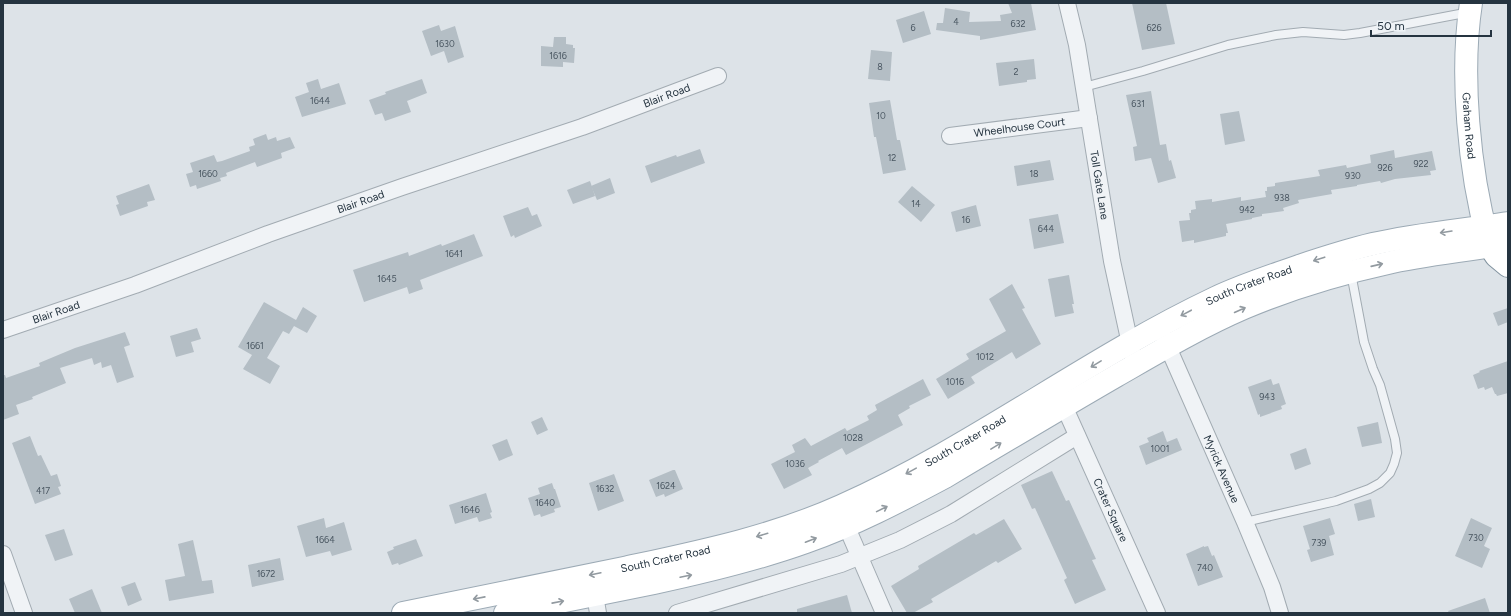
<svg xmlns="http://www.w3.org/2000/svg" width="1511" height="616" viewBox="0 0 1511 616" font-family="Figtree,sans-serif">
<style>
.building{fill:#b4bec5}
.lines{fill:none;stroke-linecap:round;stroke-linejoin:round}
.service-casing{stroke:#a2abb2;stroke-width:10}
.minor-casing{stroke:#a2abb2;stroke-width:18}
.primary-casing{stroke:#9caab5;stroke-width:24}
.motorway-casing{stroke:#8394a0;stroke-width:24}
.service{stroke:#f0f3f6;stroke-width:8}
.minor{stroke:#f0f3f6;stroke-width:16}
.primary{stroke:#fff;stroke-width:22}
.motorway{stroke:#fff;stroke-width:22}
.oneway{stroke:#929aa0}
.labels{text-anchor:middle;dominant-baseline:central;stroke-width:3;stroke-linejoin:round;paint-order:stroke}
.number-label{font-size:9px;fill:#495661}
.street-label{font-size:11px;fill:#253440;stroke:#edf2f6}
</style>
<rect width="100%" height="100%" fill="#dde3e8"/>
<g class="building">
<path d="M1008,3H1031L1036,30L980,40V36L936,30L937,23H943L945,8L970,12L969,22L1001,21L1000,15L1012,13Z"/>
<path d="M1132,3H1166L1175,44L1142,50Z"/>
<path d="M924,11L931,34L903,43L896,20Z"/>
<path d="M439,25L441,31L455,26L464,57L448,63L444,51L431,56L422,31Z"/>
<path d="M554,37H566V44L573,45V48H575L574,63L563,62V67L541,66V46L553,47Z"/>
<path d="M871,50L892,52L890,81L868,79Z"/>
<path d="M1034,59L1036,79L1027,80V82L999,86L996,63Z"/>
<path d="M318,79L321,89L339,83L346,104L302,117L295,97L309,92L306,83Z"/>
<path d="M422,79L427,93L407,101L411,112L385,121L382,113L375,115L369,100L386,94L385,92Z"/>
<path d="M1151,91L1160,145L1166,144L1169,161L1171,160L1176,178L1158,183L1151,158L1135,161L1133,147L1137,146L1126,95Z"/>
<path d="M890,100L897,140H900L906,170L883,174L876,137H874L869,103Z"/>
<path d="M1239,111L1245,141L1225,145L1220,114Z"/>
<path d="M266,134L268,140L276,137L277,141L290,137L295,148L281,153L282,158L257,167L255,162L226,173L227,176L220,178L221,181L197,189L196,185L190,187L186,174L193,172L190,163L214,155L217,162L222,161L250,151L249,147L255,145L253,139Z"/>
<path d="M700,149L705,163L651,183L645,166L676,155L677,157Z"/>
<path d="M1394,150L1395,158L1432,151L1436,170L1430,171L1431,175L1395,179L1381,183L1380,181L1357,185V186L1331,190L1332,194L1298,200L1299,203L1283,208L1284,211L1262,214V216L1252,218V219L1226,224L1228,233H1226V236L1194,243V240L1182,242L1179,221L1190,220L1189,213H1191V210L1196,209L1195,201L1212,199V202L1241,197V201L1266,197L1265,191H1267V187L1275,186V183L1320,176L1318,170L1346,165L1347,168L1371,163L1370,155Z"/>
<path d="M1050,160L1054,180L1017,186L1014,166Z"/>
<path d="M610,178L615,193L597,200L591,186Z"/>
<path d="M590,181L595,196L573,204L567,190Z"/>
<path d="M149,184L155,200L147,202L148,206L120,216L116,205L119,204L116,196Z"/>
<path d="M912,186L935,205L921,222L898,202Z"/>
<path d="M976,205L981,226L956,232L951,212Z"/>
<path d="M528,207L532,216L537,214L542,226L515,238L514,235L511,237L503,216Z"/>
<path d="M1058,214L1064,243L1034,249L1029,219Z"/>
<path d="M474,234L483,256L420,280L423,289L409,294L407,287L364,302L353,270L408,252L409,256L441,244L442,246Z"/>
<path d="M1069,275L1074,304H1072L1074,313L1055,317L1048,279Z"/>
<path d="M1012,284L1025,308L1022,309L1041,344L1016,359L1012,352L971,377L975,383L948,399L936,379L969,359L966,354L1006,331L989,299Z"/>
<path d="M264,302L296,320L303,307L317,316L307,333L294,326L289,334L283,331L267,358L280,366L270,384L243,369L252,355L238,347Z"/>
<path d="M1508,308V322L1498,326L1493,313Z"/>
<path d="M197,328L201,339L191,342L194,352L176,357L170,336Z"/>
<path d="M125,332L130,345L124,347L134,377L117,383L111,365L102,368L101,362L94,365L92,358L60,368L66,383L32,397L33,399L16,405L19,414L3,420V375H5L6,378L40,366L39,363L75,348Z"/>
<path d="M1508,361V393L1497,396L1496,394H1495L1492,387L1485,390L1484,387L1478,389L1473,375L1480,372L1479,371Z"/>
<path d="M923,379L931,395L909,406L910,408L898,415L903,425L846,455L842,448L818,461L819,462L808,468L812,475L784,489L771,464L795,452L792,445L805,438L811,446L845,428L847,431L869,420L867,416L877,410L875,405Z"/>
<path d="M1271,379L1273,385L1279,383L1286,404L1281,406L1282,409L1260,417V414L1258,415L1248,387Z"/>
<path d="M542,417L548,430L537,435L531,422Z"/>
<path d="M1378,422L1382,443L1362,447L1357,427Z"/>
<path d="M1163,431L1167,442L1177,438L1182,450L1146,465L1139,446L1149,442L1147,438Z"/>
<path d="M30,436L38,456L41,455L51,476L57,474L61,486L58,487L61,494L35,504L12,443Z"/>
<path d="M507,439L513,455L499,461L492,445Z"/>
<path d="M1306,448L1311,464L1295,470L1290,454Z"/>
<path d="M673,470H675L683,489L665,497L664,494L656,497L649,480Z"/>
<path d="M1052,471L1066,501L1069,500L1096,559L1092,560L1106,590L1075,604L1064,580L1067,578L1035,508L1032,509L1021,485Z"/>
<path d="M614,474L624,501L598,511L589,483Z"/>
<path d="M552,483L554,489H555L561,507L554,509L555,512L541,517L540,514L534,516L528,498L540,494L538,488Z"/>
<path d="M486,493L492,512L490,513L492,518L479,522L477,517L455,524L449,505Z"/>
<path d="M1371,499L1375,517L1358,521L1354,504Z"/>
<path d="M324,518L326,528L344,522L352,550L332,556L330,551L306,557L297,526Z"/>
<path d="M1330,518L1335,534L1329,536L1334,555L1311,562L1307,550L1310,549L1303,526Z"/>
<path d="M1471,518L1492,528L1484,546L1490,549L1482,568L1455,556Z"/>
<path d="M1004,519L1022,549L998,563L996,561L931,599L933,602L913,613H907L891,586L919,569L918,566L974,533L976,535Z"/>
<path d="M64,529L73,555L55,561L45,535Z"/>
<path d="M416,539L423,556L399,565L398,563L392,565L387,552L394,549L393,547Z"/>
<path d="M193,540L202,581L212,580L214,593L169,601L165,580L185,576L178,544Z"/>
<path d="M1204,546V547L1208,546L1212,556L1214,555L1223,577L1198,586L1186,554Z"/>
<path d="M280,558L284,580L252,587L248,565Z"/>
<path d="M135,582L142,600L128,606L121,587Z"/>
<path d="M92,589L102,613H75L69,599Z"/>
<path d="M847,595L852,613H797V609Z"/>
<path d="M1485,598L1490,613H1449L1448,611Z"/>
</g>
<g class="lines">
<g class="service-casing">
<g id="service">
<path d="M1084,87L1143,71L1228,45L1276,35L1303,32L1344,35L1360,33L1470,12"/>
<path d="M1245,522L1336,501L1369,489L1380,483L1390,473L1394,464L1397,453L1395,439L1380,385L1373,369L1364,342L1351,273"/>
</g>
</g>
<g class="minor-casing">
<g id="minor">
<path id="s1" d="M1067,3L1077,45L1112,261L1132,353"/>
<path id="s2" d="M950,136L1089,118"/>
<path id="s3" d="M3,330L135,285L268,234L402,187L582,127L718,76"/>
<path id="s4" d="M1164,338L1245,522L1272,587L1280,613"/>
<path id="s5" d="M1064,406L1157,613"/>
<path d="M842,516L884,613"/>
<path d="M3,554L24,613"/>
<path d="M595,595L598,613"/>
<path d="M677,613L841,564L900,540L951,514L1077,436"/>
</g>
</g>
<g class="primary-casing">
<g id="primary">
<path id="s6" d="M1471,3C1460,74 1469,171 1488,240"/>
<path id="s7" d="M403,613C477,598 551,583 624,568C698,552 772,537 841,506C972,448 1086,359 1215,298C1242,285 1271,276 1299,266C1323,258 1348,250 1373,244C1417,234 1463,230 1508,223"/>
<path d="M505,613C555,603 604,593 654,583C705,572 756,560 806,542C854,525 900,501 945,477C1002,443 1059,409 1116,376C1158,352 1200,327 1244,308C1291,288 1342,273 1392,262C1430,254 1469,250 1508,244"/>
</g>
</g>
<g class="motorway-casing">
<path id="motorway" d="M1490,247L1496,256L1508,266"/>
</g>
<use href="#service" class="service"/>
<use href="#minor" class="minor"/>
<use href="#primary" class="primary"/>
<use href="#motorway" class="motorway"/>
</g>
<defs><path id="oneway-shaft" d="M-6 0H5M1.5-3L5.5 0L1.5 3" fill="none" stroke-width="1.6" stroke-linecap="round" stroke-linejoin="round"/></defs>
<g class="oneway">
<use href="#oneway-shaft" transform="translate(1446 232) rotate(171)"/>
<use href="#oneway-shaft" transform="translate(1319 259) rotate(162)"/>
<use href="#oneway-shaft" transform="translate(1377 265) rotate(-13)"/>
<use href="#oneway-shaft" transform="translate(1240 310) rotate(-24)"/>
<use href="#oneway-shaft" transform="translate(1186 313) rotate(152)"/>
<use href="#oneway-shaft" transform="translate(1096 364) rotate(149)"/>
<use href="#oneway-shaft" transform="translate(996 446) rotate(-31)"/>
<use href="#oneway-shaft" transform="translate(911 471) rotate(151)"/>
<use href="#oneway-shaft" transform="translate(882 509) rotate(-26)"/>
<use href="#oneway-shaft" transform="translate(762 535) rotate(163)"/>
<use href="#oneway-shaft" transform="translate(811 540) rotate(-21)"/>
<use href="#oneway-shaft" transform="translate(595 574) rotate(168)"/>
<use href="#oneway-shaft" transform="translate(686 576) rotate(-12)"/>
<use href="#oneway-shaft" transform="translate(479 598) rotate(169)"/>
<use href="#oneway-shaft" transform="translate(558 602) rotate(-11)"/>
</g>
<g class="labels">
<g class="number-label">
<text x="956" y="21">4</text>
<text x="1018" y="23">632</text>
<text x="913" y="27">6</text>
<text x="1154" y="27">626</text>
<text x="445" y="43">1630</text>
<text x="558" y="55">1616</text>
<text x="880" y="66">8</text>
<text x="1016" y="71">2</text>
<text x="320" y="100">1644</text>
<text x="1138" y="103">631</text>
<text x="881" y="115">10</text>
<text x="892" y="157">12</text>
<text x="1421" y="163">922</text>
<text x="1385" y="167">926</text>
<text x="208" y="173">1660</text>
<text x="1034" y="173">18</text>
<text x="1353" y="175">930</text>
<text x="1282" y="197">938</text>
<text x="916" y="203">14</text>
<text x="1247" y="209">942</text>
<text x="966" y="219">16</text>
<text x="1046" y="228">644</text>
<text x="454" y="253">1641</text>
<text x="387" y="278">1645</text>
<text x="255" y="345">1661</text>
<text x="985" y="356">1012</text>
<text x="955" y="381">1016</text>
<text x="1267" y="396">943</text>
<text x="853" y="437">1028</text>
<text x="1160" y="448">1001</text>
<text x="795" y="463">1036</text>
<text x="666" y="485">1624</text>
<text x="605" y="488">1632</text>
<text x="43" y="490">417</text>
<text x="545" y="502">1640</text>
<text x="470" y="509">1646</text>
<text x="1476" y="537">730</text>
<text x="325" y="539">1664</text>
<text x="1319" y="542">739</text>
<text x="1205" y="567">740</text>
<text x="266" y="573">1672</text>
</g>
<g class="street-label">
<text stroke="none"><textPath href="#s3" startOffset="704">Blair Road</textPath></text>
<text stroke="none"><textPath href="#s6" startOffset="123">Graham Road</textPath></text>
<text stroke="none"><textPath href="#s2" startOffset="70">Wheelhouse Court</textPath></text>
<text stroke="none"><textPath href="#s1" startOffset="185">Toll Gate Lane</textPath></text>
<text stroke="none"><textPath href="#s3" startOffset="380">Blair Road</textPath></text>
<text stroke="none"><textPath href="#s7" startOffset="916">South Crater Road</textPath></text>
<text stroke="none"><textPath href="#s3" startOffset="56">Blair Road</textPath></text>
<text stroke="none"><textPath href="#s7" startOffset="592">South Crater Road</textPath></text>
<text stroke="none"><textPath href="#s4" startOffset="143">Myrick Avenue</textPath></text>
<text stroke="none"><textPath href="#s5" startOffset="114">Crater Square</textPath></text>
<text stroke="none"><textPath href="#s7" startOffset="268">South Crater Road</textPath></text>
</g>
</g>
<rect width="1511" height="616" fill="none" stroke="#253440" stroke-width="8"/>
<path d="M1371 30v6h120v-6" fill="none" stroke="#253440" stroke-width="2"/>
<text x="1377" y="30" font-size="12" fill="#253440" stroke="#edf2f6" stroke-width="3" paint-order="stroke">50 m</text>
</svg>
